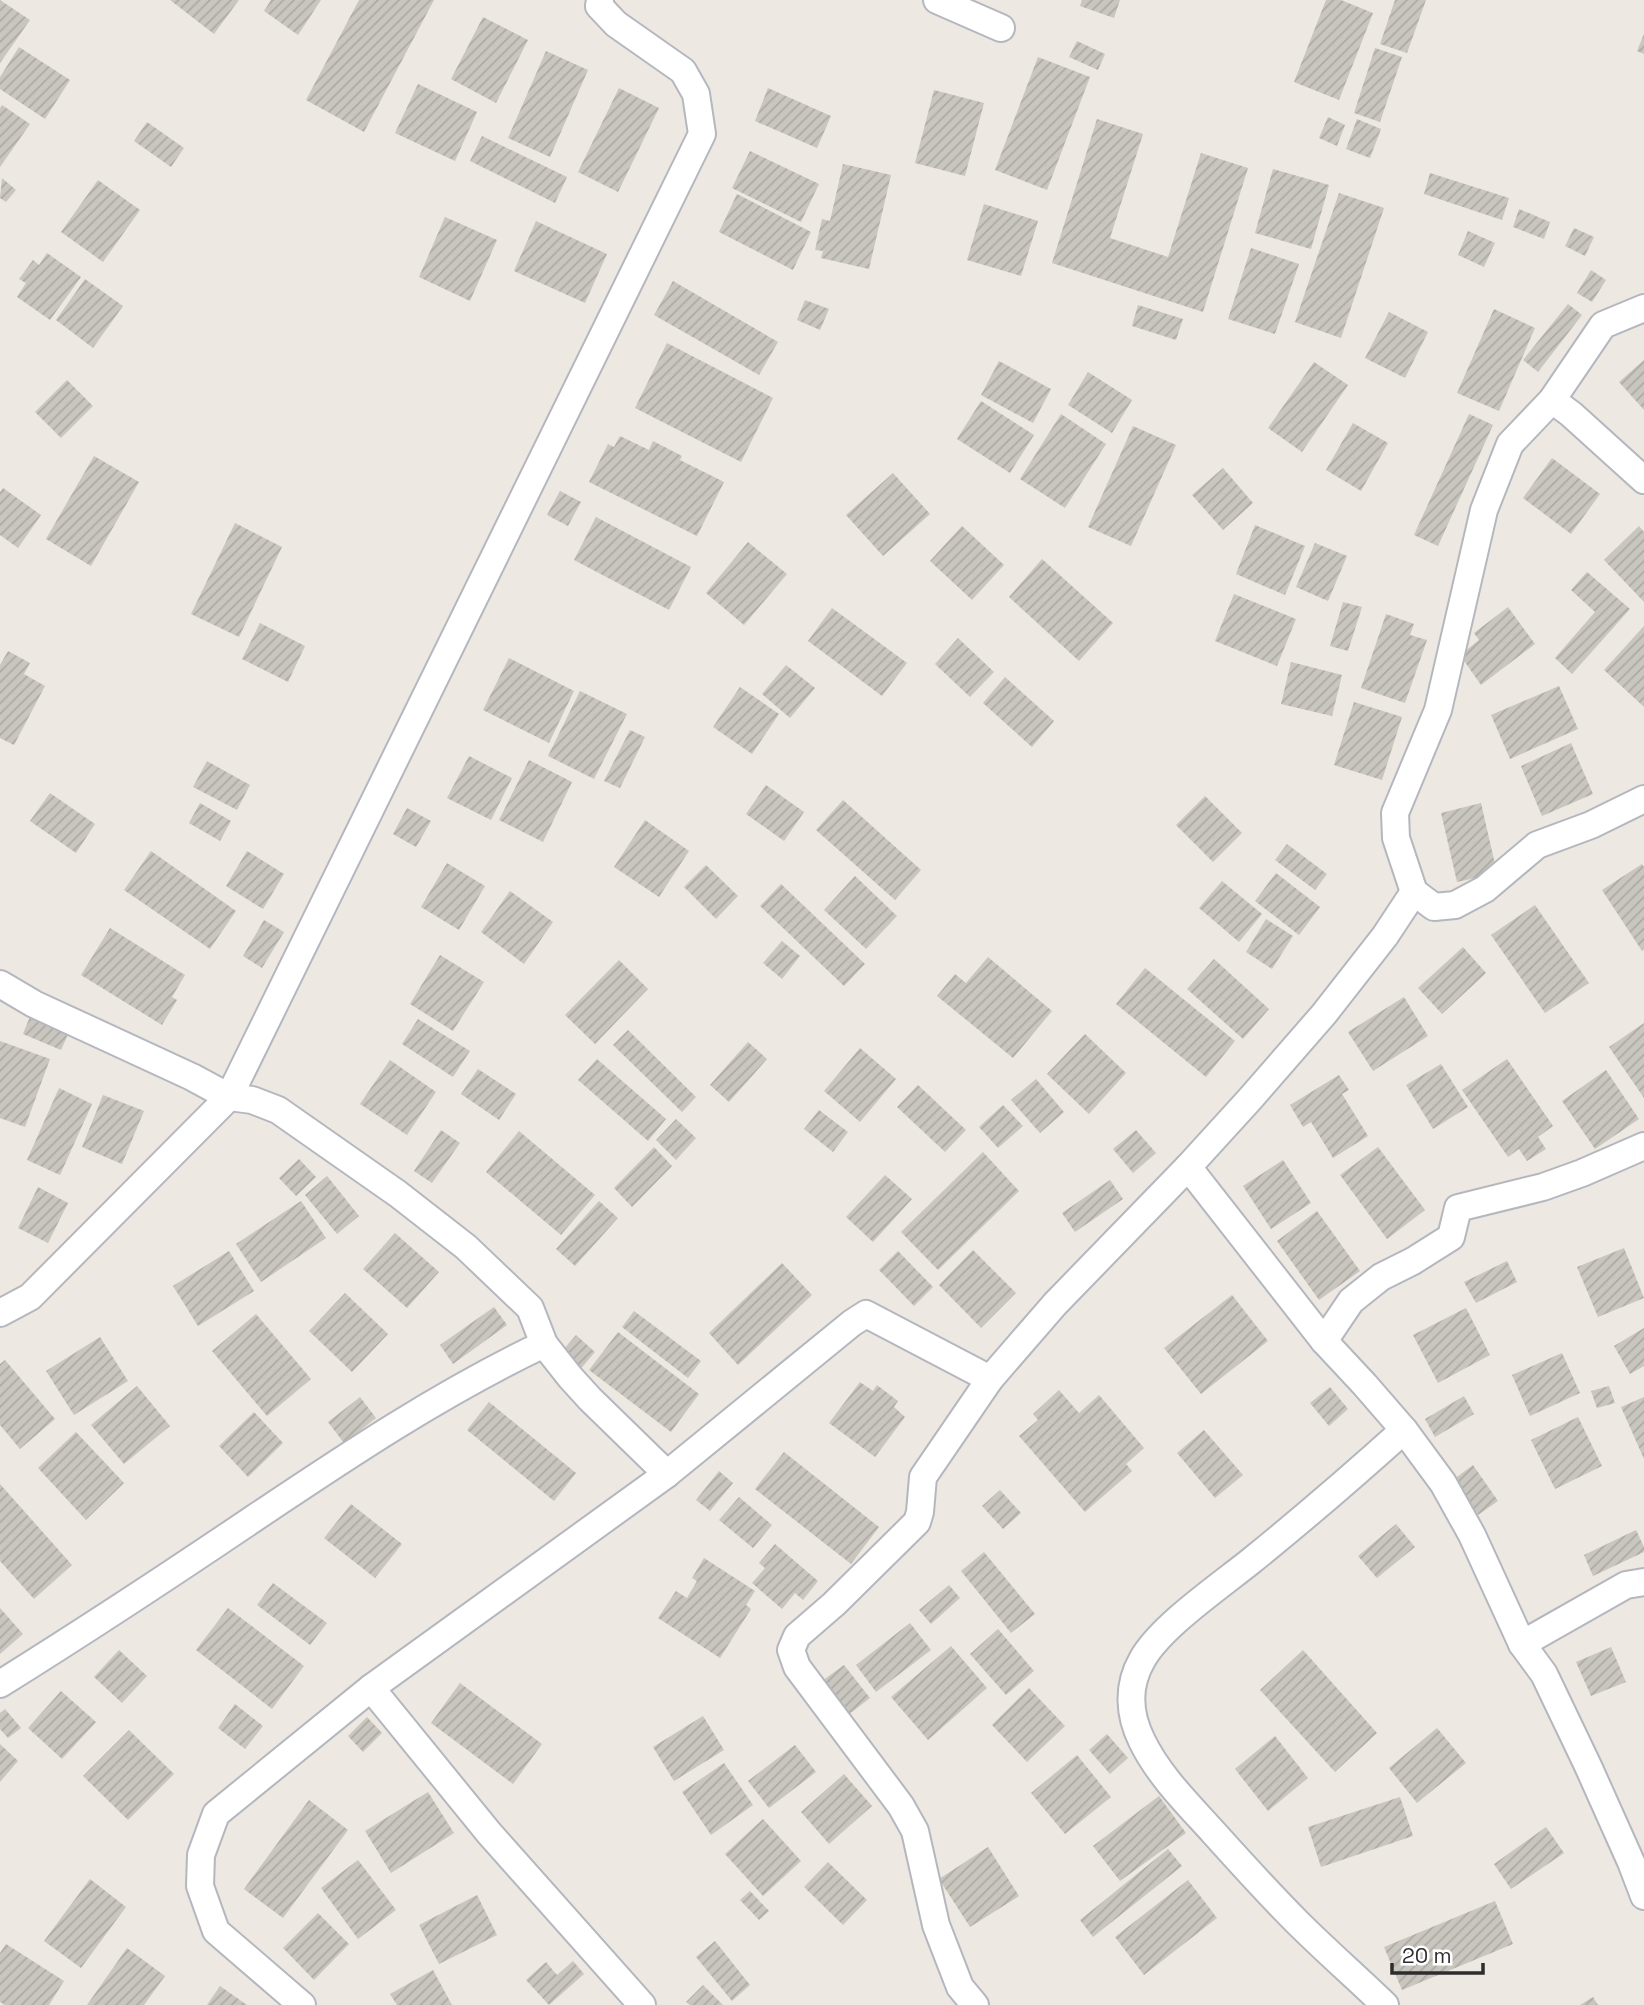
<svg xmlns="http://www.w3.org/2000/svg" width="1644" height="2005" viewBox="0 0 1644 2005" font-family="'Space Grotesk',sans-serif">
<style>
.building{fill:url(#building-hatch)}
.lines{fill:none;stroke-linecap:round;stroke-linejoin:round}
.street-casing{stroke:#b5b7bf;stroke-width:30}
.street{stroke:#fff;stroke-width:26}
</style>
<defs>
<pattern id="building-hatch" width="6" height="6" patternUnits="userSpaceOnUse" patternTransform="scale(1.75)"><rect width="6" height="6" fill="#c9c6bf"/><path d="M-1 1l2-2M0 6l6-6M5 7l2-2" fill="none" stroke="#adaaa4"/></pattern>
</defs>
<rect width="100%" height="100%" fill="#ede8e1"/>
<g class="building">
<path d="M0,0L30,20L0,63Z"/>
<path d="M170,0H239L214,34Z"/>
<path d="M271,0H321L298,35L264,11Z"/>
<path d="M359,0H434L364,132L306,100Z"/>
<path d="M1082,0H1120L1114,18L1080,6Z"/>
<path d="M1326,0H1341L1373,13L1339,100L1294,82Z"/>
<path d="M1395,0H1426L1407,53L1380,44Z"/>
<path d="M483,17L528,40L496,103L451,79Z"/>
<path d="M1644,34V54L1637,51Z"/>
<path d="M1077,41L1105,54L1098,70L1069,57Z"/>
<path d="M19,47L70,80L45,119L0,89V77Z"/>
<path d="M1375,48L1402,57L1380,122L1354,113Z"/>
<path d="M546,51L588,70L550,157L508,138Z"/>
<path d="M1038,57L1090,77L1047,190L995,170Z"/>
<path d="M418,84L477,112L455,161L395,133Z"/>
<path d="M619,88L659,108L618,192L578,172Z"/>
<path d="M768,88L831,116L817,148L755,121Z"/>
<path d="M934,90L984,103L965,176L915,163Z"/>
<path d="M2,105L30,124L0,167V108Z"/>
<path d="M1328,117L1345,125L1337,146L1319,138Z"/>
<path d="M1097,119L1143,134L1110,238L1168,257L1201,153L1248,168L1203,312L1052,263Z"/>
<path d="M1357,119L1381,129L1370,158L1346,149Z"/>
<path d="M147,122L184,148L171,167L134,141Z"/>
<path d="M482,136L567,177L555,203L470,161Z"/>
<path d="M750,151L819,184L801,222L732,188Z"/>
<path d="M843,164L891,175L869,269L821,258L823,251L815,250L822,219L830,221Z"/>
<path d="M1273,169L1329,185L1311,249L1255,233Z"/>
<path d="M1430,173L1509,198L1502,220L1424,194Z"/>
<path d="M2,178L16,190L6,202L0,198Z"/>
<path d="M98,180L140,210L103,262L61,232Z"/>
<path d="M1339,193L1384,208L1341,338L1295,322Z"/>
<path d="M737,194L811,232L793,270L719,232Z"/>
<path d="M984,204L1038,221L1021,276L967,260Z"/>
<path d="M1519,209L1550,222L1544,239L1513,227Z"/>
<path d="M445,217L497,240L470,301L419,277Z"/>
<path d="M536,221L607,254L585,303L514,271Z"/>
<path d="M1574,228L1594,237L1585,256L1565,246Z"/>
<path d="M1468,231L1495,243L1484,267L1458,255Z"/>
<path d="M1251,248L1299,264L1275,334L1228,319Z"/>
<path d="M47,253L81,277L50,320L17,297L26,283L19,279L33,260L39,265Z"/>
<path d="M1591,270L1606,280L1592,302L1577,293Z"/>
<path d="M85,279L123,306L93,348L56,320Z"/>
<path d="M673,281L778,342L759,375L654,315Z"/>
<path d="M805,300L829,309L820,330L797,320Z"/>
<path d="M1568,304L1582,315L1538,372L1523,360Z"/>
<path d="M1138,305L1183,319L1176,340L1132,326Z"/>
<path d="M1494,309L1535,328L1499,411L1457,393Z"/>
<path d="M1389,312L1428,332L1405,378L1365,358Z"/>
<path d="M667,343L773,398L741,462L635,408Z"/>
<path d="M1644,360V410L1619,382Z"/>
<path d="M999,361L1051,389L1033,423L981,395Z"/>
<path d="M1314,362L1348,385L1302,452L1268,428Z"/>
<path d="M1088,372L1132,400L1112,433L1068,405Z"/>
<path d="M67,380L93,406L61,438L35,412Z"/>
<path d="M981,401L1034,435L1010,473L957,439Z"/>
<path d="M1061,414L1106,444L1065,508L1020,479Z"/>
<path d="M1469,414L1493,425L1438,546L1414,535Z"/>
<path d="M1353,423L1388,443L1361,491L1326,470Z"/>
<path d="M1133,426L1176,445L1131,546L1088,527Z"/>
<path d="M620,436L649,450L653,441L682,456L680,460L724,482L697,536L589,482L608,444L614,447Z"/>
<path d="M94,456L139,482L91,566L46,539Z"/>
<path d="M1552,458L1600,494L1571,534L1523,498Z"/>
<path d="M1223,468L1253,503L1223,530L1192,495Z"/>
<path d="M893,473L930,514L883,556L846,515Z"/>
<path d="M3,488L41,515L18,548L0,535V492Z"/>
<path d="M560,491L581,502L568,526L547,515Z"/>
<path d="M596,517L691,567L669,610L574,560Z"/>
<path d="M235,523L282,547L239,637L191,614Z"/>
<path d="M1255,525L1305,546L1285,595L1236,574Z"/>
<path d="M962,526L1004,565L972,600L930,561Z"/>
<path d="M1639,526L1644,532V602L1604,560Z"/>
<path d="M748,542L787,574L744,625L706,593Z"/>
<path d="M1315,543L1347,556L1328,601L1296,587Z"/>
<path d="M1042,559L1113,623L1079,661L1009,597Z"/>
<path d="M1587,572L1630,609L1572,674L1555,658L1595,612L1571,590Z"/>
<path d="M1234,594L1296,619L1277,666L1215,641Z"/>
<path d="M1343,602L1362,607L1348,651L1330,646Z"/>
<path d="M1508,607L1535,644L1481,685L1460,655L1479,640L1474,633Z"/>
<path d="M832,608L907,663L882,696L808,641Z"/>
<path d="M1386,614L1414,624L1410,635L1427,640L1405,703L1361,688Z"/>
<path d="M260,623L305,646L288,682L242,659Z"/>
<path d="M1644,626V707L1604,670Z"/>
<path d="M958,638L994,672L970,697L935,664Z"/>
<path d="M8,651L30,663L24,674L45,686L14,745L0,738V665Z"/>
<path d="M509,658L574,691L549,743L483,710Z"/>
<path d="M1291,662L1342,675L1332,716L1281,704Z"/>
<path d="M786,665L815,688L790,718L762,694Z"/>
<path d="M1005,677L1054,721L1032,747L983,703Z"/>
<path d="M1559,686L1578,729L1510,759L1491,715Z"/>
<path d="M740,687L779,714L752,754L713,727Z"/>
<path d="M580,691L627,714L594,779L548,756Z"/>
<path d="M1354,702L1402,717L1382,780L1334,765Z"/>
<path d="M630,730L645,737L620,788L604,781Z"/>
<path d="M1571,743L1593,794L1542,816L1521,766Z"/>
<path d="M469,756L512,778L491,820L447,798Z"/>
<path d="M529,760L572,782L543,842L499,820Z"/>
<path d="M207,761L250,785L237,810L193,787Z"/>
<path d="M766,785L804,812L784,841L746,814Z"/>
<path d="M50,793L95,824L76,853L30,821Z"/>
<path d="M1205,796L1242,833L1213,862L1176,825Z"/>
<path d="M843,800L921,870L895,900L816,830Z"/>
<path d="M200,803L231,821L220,841L189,823Z"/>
<path d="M1481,803L1497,873L1457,882L1441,813Z"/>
<path d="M407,808L431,821L416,847L393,834Z"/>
<path d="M645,820L689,851L659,897L614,867Z"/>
<path d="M1287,844L1327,874L1315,890L1275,860Z"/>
<path d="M151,851L236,911L210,949L124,890Z"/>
<path d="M247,851L284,874L263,909L226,886Z"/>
<path d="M447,863L485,886L459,930L421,907Z"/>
<path d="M1642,864L1644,867V949L1642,951L1602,890Z"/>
<path d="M706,865L738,896L716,919L684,887Z"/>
<path d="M1276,873L1320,907L1299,935L1255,901Z"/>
<path d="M855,876L897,916L866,949L824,910Z"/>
<path d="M1222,881L1262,914L1239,942L1199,908Z"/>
<path d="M781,884L865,964L844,986L760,906Z"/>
<path d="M510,891L553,922L524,964L481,932Z"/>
<path d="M1535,905L1589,983L1545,1013L1491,935Z"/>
<path d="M1266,919L1293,936L1272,969L1246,952Z"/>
<path d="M264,920L284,932L262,968L243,956Z"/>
<path d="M110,928L185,975L172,997L177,1000L162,1025L81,975Z"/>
<path d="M782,941L800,956L782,979L763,963Z"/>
<path d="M1463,947L1486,973L1442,1014L1418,988Z"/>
<path d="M440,955L484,982L453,1031L410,1004Z"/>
<path d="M988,957L1052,1011L1013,1058L937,996L955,974L966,983Z"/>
<path d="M1214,959L1269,1009L1243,1039L1187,989Z"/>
<path d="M619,960L648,989L595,1044L565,1015Z"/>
<path d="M1145,968L1235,1041L1206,1077L1116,1004Z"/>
<path d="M1404,997L1428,1036L1373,1071L1348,1032Z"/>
<path d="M31,1014L70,1030L61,1050L23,1034Z"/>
<path d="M418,1019L470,1051L453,1077L402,1044Z"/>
<path d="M1644,1023V1098L1609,1047Z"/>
<path d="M628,1030L696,1097L682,1112L613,1045Z"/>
<path d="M1085,1034L1126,1073L1089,1114L1047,1074Z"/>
<path d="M0,1041L50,1059L25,1127L0,1118Z"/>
<path d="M748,1042L767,1059L729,1102L710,1085Z"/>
<path d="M860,1048L896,1079L860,1122L824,1091Z"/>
<path d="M597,1059L666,1119L648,1141L578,1080Z"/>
<path d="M1507,1059L1553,1126L1538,1137L1546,1149L1527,1161L1519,1149L1508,1157L1462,1090Z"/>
<path d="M390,1060L436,1092L407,1135L360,1104Z"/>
<path d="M1441,1064L1468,1107L1433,1129L1406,1085Z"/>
<path d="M478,1069L516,1094L499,1120L461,1094Z"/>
<path d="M1606,1070L1639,1119L1595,1149L1562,1101Z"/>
<path d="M1339,1075L1349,1090L1342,1094L1368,1136L1333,1158L1311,1122L1303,1127L1290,1105Z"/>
<path d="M1036,1079L1064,1112L1040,1133L1011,1100Z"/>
<path d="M918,1085L966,1130L945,1152L897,1107Z"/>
<path d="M59,1088L92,1104L60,1175L27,1160Z"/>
<path d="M103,1095L144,1111L122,1164L82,1147Z"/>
<path d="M1003,1105L1023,1126L998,1148L979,1127Z"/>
<path d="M819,1110L848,1132L833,1152L804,1129Z"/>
<path d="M676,1119L696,1138L676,1160L656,1140Z"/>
<path d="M441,1130L460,1143L432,1183L414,1171Z"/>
<path d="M1136,1130L1156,1153L1133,1173L1113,1149Z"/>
<path d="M519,1131L595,1195L561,1235L486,1172Z"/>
<path d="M654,1147L672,1166L632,1207L614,1188Z"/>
<path d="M1378,1147L1425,1210L1387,1239L1340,1175Z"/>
<path d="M983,1152L1019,1191L938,1270L901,1232Z"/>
<path d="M299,1159L316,1177L296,1196L279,1178Z"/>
<path d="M1283,1160L1311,1203L1271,1229L1243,1186Z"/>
<path d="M885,1175L912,1199L873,1242L846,1217Z"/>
<path d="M327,1176L359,1216L337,1234L305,1195Z"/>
<path d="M1110,1180L1123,1199L1075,1232L1062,1213Z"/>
<path d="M38,1187L68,1203L48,1243L18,1228Z"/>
<path d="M301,1201L326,1238L261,1282L236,1244Z"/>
<path d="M599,1201L618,1218L575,1266L556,1249Z"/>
<path d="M1317,1211L1360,1271L1319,1300L1277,1241Z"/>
<path d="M395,1233L439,1272L407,1308L363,1269Z"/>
<path d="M1624,1248L1644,1298L1598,1317L1577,1267Z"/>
<path d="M973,1250L1016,1293L981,1328L939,1285Z"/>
<path d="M229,1251L254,1291L198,1326L173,1286Z"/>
<path d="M898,1251L933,1287L914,1306L879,1270Z"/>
<path d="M1507,1261L1517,1282L1476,1303L1464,1282Z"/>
<path d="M782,1263L812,1295L738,1365L709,1333Z"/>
<path d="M345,1293L388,1334L352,1372L309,1331Z"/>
<path d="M1232,1295L1268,1341L1201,1394L1164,1348Z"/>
<path d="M494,1307L507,1325L453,1364L440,1345Z"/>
<path d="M1466,1308L1490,1355L1438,1383L1413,1335Z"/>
<path d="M634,1311L701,1361L688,1378L622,1327Z"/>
<path d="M256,1314L311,1379L267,1416L212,1351Z"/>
<path d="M1644,1328V1366L1630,1374L1614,1346Z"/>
<path d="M618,1332L699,1394L671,1432L589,1370Z"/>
<path d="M576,1335L595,1352L578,1372L558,1356Z"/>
<path d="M100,1337L128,1381L74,1415L46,1371Z"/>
<path d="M1562,1353L1580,1393L1530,1416L1512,1375Z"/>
<path d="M5,1360L55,1419L20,1449L0,1425V1364Z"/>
<path d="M860,1382L873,1391L877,1385L898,1401L894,1407L905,1417L875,1457L829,1423Z"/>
<path d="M137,1386L170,1426L124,1464L91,1425Z"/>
<path d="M1609,1386L1615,1403L1597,1408L1591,1391Z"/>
<path d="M1330,1387L1348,1409L1329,1426L1310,1403Z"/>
<path d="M1059,1390L1079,1413L1099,1395L1144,1448L1126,1464L1132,1471L1085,1512L1019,1436L1038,1420L1033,1414Z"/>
<path d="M1464,1396L1474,1414L1435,1437L1425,1419Z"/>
<path d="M360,1397L376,1418L344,1443L328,1422Z"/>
<path d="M1644,1397V1459L1621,1407Z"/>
<path d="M489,1402L576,1473L554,1501L467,1430Z"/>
<path d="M254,1412L283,1443L248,1477L219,1446Z"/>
<path d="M1578,1417L1602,1466L1555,1489L1531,1440Z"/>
<path d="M1204,1430L1243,1475L1215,1498L1177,1453Z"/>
<path d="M76,1432L124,1483L86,1520L38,1468Z"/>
<path d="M784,1452L879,1527L851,1564L755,1489Z"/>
<path d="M1473,1465L1498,1501L1478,1515L1454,1479Z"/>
<path d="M719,1471L733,1483L710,1511L696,1500Z"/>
<path d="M0,1484L72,1565L34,1599L0,1561Z"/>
<path d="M1000,1490L1021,1513L1003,1529L982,1506Z"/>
<path d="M739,1497L772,1525L753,1548L719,1520Z"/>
<path d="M351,1504L402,1544L375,1578L324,1538Z"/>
<path d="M1396,1524L1415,1547L1377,1578L1358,1556Z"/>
<path d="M1636,1530L1644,1547V1552L1593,1576L1584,1555Z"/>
<path d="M775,1544L818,1581L803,1600L795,1593L782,1609L752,1583L765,1568L759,1563Z"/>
<path d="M984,1552L1035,1614L1011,1633L961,1571Z"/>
<path d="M704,1558L755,1591L746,1605L751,1609L720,1658L658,1618L676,1591L687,1598L697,1581L692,1578Z"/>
<path d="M273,1583L327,1623L310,1645L257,1605Z"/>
<path d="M949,1585L960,1598L931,1624L919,1610Z"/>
<path d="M0,1608L23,1634L0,1654Z"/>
<path d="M228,1608L304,1666L272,1709L196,1650Z"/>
<path d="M910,1623L931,1650L876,1692L856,1665Z"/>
<path d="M998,1629L1034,1671L1006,1695L970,1654Z"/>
<path d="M951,1646L987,1688L928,1740L891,1697Z"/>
<path d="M1611,1647L1626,1682L1591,1696L1576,1662Z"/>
<path d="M119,1650L147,1676L122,1703L94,1677Z"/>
<path d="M1303,1650L1377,1733L1335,1772L1260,1690Z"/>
<path d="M844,1665L870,1698L848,1715L822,1681Z"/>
<path d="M460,1683L542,1744L513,1784L431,1723Z"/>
<path d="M1029,1688L1065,1726L1027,1762L992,1725Z"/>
<path d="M61,1691L96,1722L62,1759L28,1728Z"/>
<path d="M235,1704L263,1726L245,1749L218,1728Z"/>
<path d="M5,1709L21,1728L8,1738L0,1729V1713Z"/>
<path d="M703,1716L724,1750L674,1781L653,1747Z"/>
<path d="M367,1717L382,1733L363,1752L348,1736Z"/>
<path d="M1437,1728L1466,1763L1417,1803L1389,1768Z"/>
<path d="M129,1730L174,1774L128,1820L83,1776Z"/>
<path d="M1107,1734L1128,1758L1110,1774L1089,1750Z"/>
<path d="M1275,1736L1308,1778L1268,1811L1235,1769Z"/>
<path d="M0,1744L18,1761L0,1782Z"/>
<path d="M795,1745L816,1772L769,1808L748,1781Z"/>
<path d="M1077,1755L1111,1797L1065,1834L1031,1793Z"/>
<path d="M724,1763L753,1805L711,1835L682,1792Z"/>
<path d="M844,1774L872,1806L829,1844L801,1812Z"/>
<path d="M428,1792L454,1833L391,1873L365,1831Z"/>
<path d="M1159,1796L1186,1833L1120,1881L1093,1846Z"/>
<path d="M1400,1797L1413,1836L1321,1867L1308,1827Z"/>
<path d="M309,1800L348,1830L283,1918L244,1889Z"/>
<path d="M763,1819L801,1861L763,1896L725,1854Z"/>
<path d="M1546,1827L1564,1853L1511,1889L1494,1864Z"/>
<path d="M988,1847L1019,1896L970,1927L939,1879Z"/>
<path d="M1168,1849L1182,1866L1093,1937L1080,1920Z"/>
<path d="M358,1860L396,1910L358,1939L321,1888Z"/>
<path d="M828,1862L867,1900L843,1925L804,1887Z"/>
<path d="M90,1879L126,1907L81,1968L44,1941Z"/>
<path d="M1188,1880L1217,1918L1144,1975L1115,1937Z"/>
<path d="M750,1891L769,1911L759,1920L740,1900Z"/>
<path d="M477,1895L497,1935L439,1964L419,1925Z"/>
<path d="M1495,1901L1513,1944L1402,1990L1384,1947Z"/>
<path d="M318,1913L349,1944L314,1980L283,1948Z"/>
<path d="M715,1941L750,1985L732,2001L696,1957Z"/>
<path d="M6,1944L64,1981L49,2005H5L0,2002V1953Z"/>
<path d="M127,1948L165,1976L144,2005H87Z"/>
<path d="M573,1961L584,1974L549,2005L526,1980L546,1962L557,1975Z"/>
<path d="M433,1970L452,2005H397L390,1994Z"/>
<path d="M703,1985L723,2005H690L686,2002Z"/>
<path d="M220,1986L247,2005H207Z"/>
<path d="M1593,1997L1598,2005H1580Z"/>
</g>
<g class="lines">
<g class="street-casing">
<g id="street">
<path d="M937,0L1001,28"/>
<path d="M1644,308L1603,325L1552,400L1510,444L1484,510L1438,710L1395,813L1396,838L1414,892L1434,907L1455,905L1485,889L1537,845L1591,825L1644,799"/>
<path d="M1552,400L1571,414L1644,480"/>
<path d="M0,984L34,1004L192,1077L229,1097L252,1100L278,1110L398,1194L466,1247L530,1308L544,1344L570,1377L590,1399L667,1474"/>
<path d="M1188,1167L1324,1341L1365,1385L1404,1430L1443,1483L1472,1535L1522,1644L1544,1674L1588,1766L1631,1862L1644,1896"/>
<path d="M0,1313L30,1297L229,1097L702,134L696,94L683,71L616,24L599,6L600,0"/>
<path d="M1324,1341L1351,1301L1381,1277L1413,1261L1451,1237L1458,1208L1543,1187L1582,1173L1644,1146"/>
<path d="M1522,1644L1626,1585L1644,1582"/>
<path d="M0,1684C85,1631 170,1575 253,1519C347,1456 441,1393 544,1344"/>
<path d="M371,1688L489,1833L642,2005"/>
<path d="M302,2005L216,1931L200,1886L201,1855L216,1814L371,1688L667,1474L852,1323L866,1314L990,1379"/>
<path d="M975,2005L960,1987L936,1925L915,1831L901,1806L797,1667L791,1650L797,1636L834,1604L917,1522L920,1512L923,1477L990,1379L1055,1304L1188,1167L1250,1099L1324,1014L1385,936L1414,892"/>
<path d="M1385,2005C1356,1977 1325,1950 1297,1922C1268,1893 1241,1863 1214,1833C1188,1804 1159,1776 1142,1741C1129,1715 1127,1686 1142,1660C1160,1627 1220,1586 1251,1561C1303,1519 1354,1475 1404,1430"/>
</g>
</g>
<use href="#street" class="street"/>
</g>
<path d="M1392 1963v10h91v-10" fill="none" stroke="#2d2d2d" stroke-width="3.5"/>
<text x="1402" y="1963" font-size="21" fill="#2d2d2d" stroke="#ffffff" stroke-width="5" paint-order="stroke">20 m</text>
</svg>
